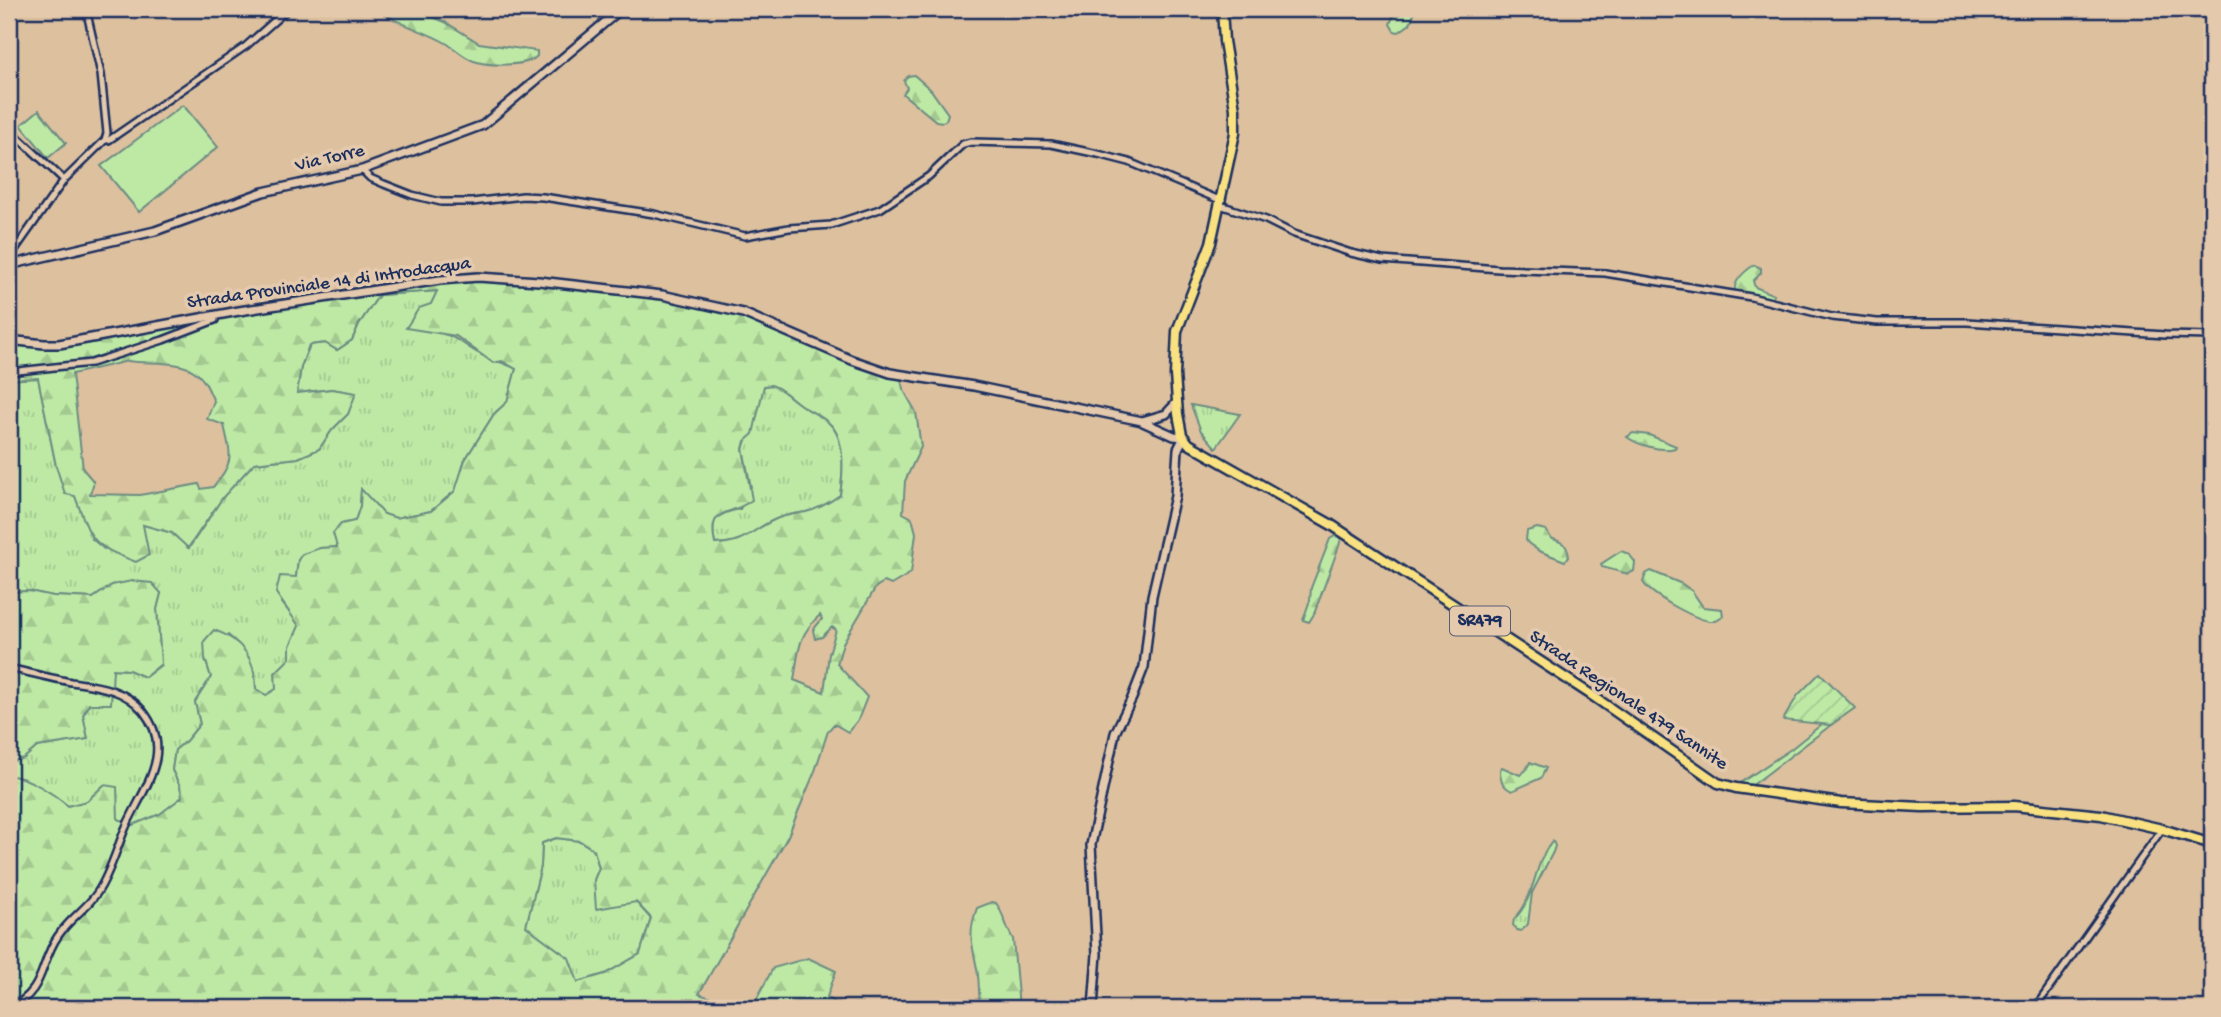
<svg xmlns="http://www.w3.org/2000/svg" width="2221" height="1017" viewBox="0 0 2221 1017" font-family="'Gochi Hand',sans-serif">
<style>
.grass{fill:url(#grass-tufts);stroke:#6c8c82;stroke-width:2}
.forest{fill:url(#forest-firs);stroke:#6c8c82;stroke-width:2;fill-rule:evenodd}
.park{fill:#bee9a5;stroke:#6c8c82;stroke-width:2}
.garden{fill:url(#garden-furrows);stroke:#6c8c82;stroke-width:2}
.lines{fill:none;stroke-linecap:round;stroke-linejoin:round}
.minor-casing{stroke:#1b2f5e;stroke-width:10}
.secondary-casing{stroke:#1b2f5e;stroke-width:12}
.primary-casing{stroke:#1b2f5e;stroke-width:13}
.minor{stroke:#e4c9ac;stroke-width:5}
.secondary{stroke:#e4c9ac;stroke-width:7}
.primary{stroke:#f9e181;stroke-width:8}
.labels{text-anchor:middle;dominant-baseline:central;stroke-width:7;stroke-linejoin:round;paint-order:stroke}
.shield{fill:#e4c9ac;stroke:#575d75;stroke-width:2}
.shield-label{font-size:18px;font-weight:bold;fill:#1b2f5e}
.street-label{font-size:19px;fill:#1b2f5e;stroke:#e4c9ac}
</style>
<defs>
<pattern id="grass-tufts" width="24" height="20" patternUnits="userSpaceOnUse" patternTransform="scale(1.75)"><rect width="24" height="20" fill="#bee9a5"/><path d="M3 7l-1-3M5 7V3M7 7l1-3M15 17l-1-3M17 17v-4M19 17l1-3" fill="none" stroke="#a3c890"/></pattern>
<pattern id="forest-firs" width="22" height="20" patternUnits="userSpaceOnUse" patternTransform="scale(1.75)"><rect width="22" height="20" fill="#bee9a5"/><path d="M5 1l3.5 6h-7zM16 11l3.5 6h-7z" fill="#a3c890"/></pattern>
<pattern id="garden-furrows" width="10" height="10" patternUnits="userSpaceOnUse" patternTransform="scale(1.75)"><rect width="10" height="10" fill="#bee9a5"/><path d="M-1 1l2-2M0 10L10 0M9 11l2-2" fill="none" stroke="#a3c890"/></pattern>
</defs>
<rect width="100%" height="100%" fill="#ddc19f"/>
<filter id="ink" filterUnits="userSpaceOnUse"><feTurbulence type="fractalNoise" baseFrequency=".0143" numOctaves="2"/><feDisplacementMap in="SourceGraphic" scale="14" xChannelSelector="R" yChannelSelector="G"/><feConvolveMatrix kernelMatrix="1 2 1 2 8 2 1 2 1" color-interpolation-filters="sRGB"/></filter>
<g filter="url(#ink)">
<g class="grass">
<path d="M438,291L431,304L443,334C458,337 464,346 478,353C489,360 503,362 516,369L507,402L494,414L465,460L456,490L431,511L396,518L384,514L361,490L360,506L355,521L341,524L338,547L320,548L298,560L296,577L282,603L300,626L290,646V658L276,689L266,696L256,689C255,663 248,651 228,635L205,659L211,677L195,702L200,724L186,741L175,750L172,770L180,786L183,797L160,814L134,825L118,819L104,785L87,801L68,806C55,795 26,776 9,776V762L24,758L37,747L88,739L83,715L113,669L129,670L145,677L161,665L157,609L161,593L112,585L93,598L53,596L29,591L9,592V380L38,377L56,466L75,496L92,539L104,549L143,524L172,533L189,548L223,497L254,463L298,458L319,449L332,430L348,414L355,393L332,389L297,393L301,367L310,345L325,343L337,350L352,340L359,324L379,295Z"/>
<path d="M771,385C783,389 788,395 798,403C808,411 822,415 831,425C846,441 843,475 840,495C829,503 819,509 806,512C795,514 784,515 774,520C750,531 746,543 715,544C710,519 715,514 740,509L751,487L743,449L764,386Z"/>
<path d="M1191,405L1240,414L1216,448L1201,431Z"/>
<path d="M1822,724L1831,725L1750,787L1737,785L1791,749Z"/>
<path d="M557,838L580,841L594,850L599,868L594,880L636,902L651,919L640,954L605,974L578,982L526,926L541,866L542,843Z"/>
<path d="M1553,841L1555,846L1553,852L1532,893L1528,924L1521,931L1517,930L1513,925L1514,919C1536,899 1533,862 1553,841Z"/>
</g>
<g class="forest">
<path d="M377,9H413L445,22L479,43L537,51V56C528,67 487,66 474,61C463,57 456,49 446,43C424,30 398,25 377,9Z"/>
<path d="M1396,9H1416L1410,24L1399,32L1394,31L1390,24Z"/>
<path d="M914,75L931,90L948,114L946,120L943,122L936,121L903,94L907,88L904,81L908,76Z"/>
<path d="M1754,265L1761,268V273L1753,281L1755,287L1774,295L1771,301L1735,292C1733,281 1745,271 1754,265Z"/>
<path d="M461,278L605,288L743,313L900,375L903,389L916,412L921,447L905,481L903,513L912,518L916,533L911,573L891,585L884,582L876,587L843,643L837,664L867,697L858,720L848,732L834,724L828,731L815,771L788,836L699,994L740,1008H29L9,992V776C26,775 55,795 68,806L87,801L104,785L117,787L118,819L133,825L160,814L182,797L180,786L172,770L175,750L186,741L200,724L195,702L211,677L205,658L204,641L214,630C243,640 255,659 256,689L266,695L276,689L275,673L290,658V646L299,626L276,593L280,576L296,577L298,560L302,554L320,548L337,547L333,533L341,524L355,521L360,506L361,489L384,514L396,518L431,511L455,491L465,460L494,414L507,402L516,369L502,361L493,363L456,336L406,328L419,308L431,304L437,291L379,295L359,324L352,340L337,350L325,343L309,345L301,367L297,393L332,389L356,393L348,414L332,430L319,449L298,458L254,463L223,497L188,548L172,533L143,525L149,555L136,562C91,544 92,543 75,496L65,494L56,466L38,378L9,380V344L16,349L18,341L44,344ZM128,361C152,365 187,357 203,380C208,386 210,394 214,401L207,419L224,425C231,457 235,461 213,487L201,489L199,484L140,495L90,494L94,482L83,469L72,374ZM771,385C783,389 788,396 798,403C808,411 822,415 831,425C846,441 843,475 840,495C829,503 819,509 806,512C796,514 784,515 774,520C750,531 746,543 715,544C707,506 728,518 752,500L743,449L745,441L753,434L764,386ZM820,615L822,619L813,630L815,639L822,637L832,627L836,630L829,654L824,692L794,680C799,651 797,636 820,615ZM556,838L580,841L594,850L599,868L594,880L596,909L636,902L651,918L640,954L605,974L578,982L569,958L526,926L541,866L542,843Z"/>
<path d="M1633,433L1649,435L1676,446L1675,448C1662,452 1638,445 1627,437Z"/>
<path d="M1537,528L1546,530L1551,538C1563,543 1567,543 1569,557L1565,561L1539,551L1528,543L1526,540L1527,531Z"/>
<path d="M1335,536L1341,538L1339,546L1314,614L1309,622L1303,620L1310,600L1311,588L1330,539Z"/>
<path d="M1621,551L1629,554L1635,562L1634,571L1628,574L1602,567L1601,564Z"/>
<path d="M1651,571L1682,584L1692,591L1703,607L1722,609L1723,616C1719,619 1719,621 1713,621C1699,622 1650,595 1643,582L1646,574Z"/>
<path d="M132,581L152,583L161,593L157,609L161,664L145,677L129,670L113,669L111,704H89L83,715L88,739L37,747L24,758L9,762V592L29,591L53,596L93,598L112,585Z"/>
<path d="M1530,762L1546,768L1541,778L1512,791C1502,786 1500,780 1500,770L1502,767L1520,775L1526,770Z"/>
<path d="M992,902L996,903C1004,914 1006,928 1013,939L1019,1008H986L980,1004C979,995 979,985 978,975C974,947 966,938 977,908Z"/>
<path d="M808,958L836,971L827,997L840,1006L858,1004L871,1008H752L773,968Z"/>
</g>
<g class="park">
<path d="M183,105L218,147L139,212L101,166Z"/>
<path d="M39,110L66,143L48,158L21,125Z"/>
</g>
<path class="garden" d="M1820,673L1855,708L1831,725L1783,720L1798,695Z"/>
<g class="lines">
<g class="minor-casing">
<g id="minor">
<path d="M9,129L64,180"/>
<path d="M105,140H109L246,46L288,9"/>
<path d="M362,170L370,178L384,184L412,195L441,202H472L523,196L543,197L654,214L745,236L789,228L831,225L880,209L929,176L963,144L971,142L1051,144L1098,154L1129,162L1222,201"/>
<path d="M1220,205L1266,220L1294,234L1351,253L1382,260L1499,269L1605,273L1751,297L1832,317L1877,322H1967L2165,335L2212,336"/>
<path d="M9,258L64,180L105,140L107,133L101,74L86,9"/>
<path d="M9,372L91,363L163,340L215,320V315"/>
<path d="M9,668C30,673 50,678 71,682C98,686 125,689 143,711C176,752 142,790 125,829C116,850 110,874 97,893C86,909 69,919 58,936C39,963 46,992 9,1008"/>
<path d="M2035,1008L2162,829"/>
</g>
</g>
<g class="secondary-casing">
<g id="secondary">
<path d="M9,265L155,231L263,192L362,170L483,125L621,9"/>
<path d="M9,336L18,341L44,344H59L239,311L440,280L478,277L539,281L662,295L743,313L852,360L890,373L974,386L1142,421L1166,414L1177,402"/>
<path d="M1093,1008L1097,954L1091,845L1115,733L1132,698L1144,667L1152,596L1175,496L1178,449L1184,437L1174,436L1143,422"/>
</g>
</g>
<g class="primary-casing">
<path id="primary" d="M1222,9L1224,41L1235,109V133L1211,243L1177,331L1175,375L1178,414L1182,435L1189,444L1330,524L1590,694L1718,783L1736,788L1841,803L1922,807L2014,806L2101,815L2162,829L2212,844"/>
</g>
<use href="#minor" class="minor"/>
<use href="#secondary" class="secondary"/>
<use href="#primary" class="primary"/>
</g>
</g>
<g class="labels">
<rect class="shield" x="1450" y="606.5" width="60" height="29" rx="5"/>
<g class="shield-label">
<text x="1480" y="621">SR479</text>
</g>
<g class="street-label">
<text transform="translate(330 159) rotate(-13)">Via Torre</text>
<text transform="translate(329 284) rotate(-8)">Strada Provinciale 14 di Introdacqua</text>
<text transform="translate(1628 701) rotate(34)">Strada Regionale 479 Sannite</text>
</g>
</g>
<rect width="2221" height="1017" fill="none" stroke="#e4c9ac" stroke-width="35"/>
<rect x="18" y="18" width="2186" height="982" fill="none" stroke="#1b2f5e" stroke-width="2.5" filter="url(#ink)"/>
</svg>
